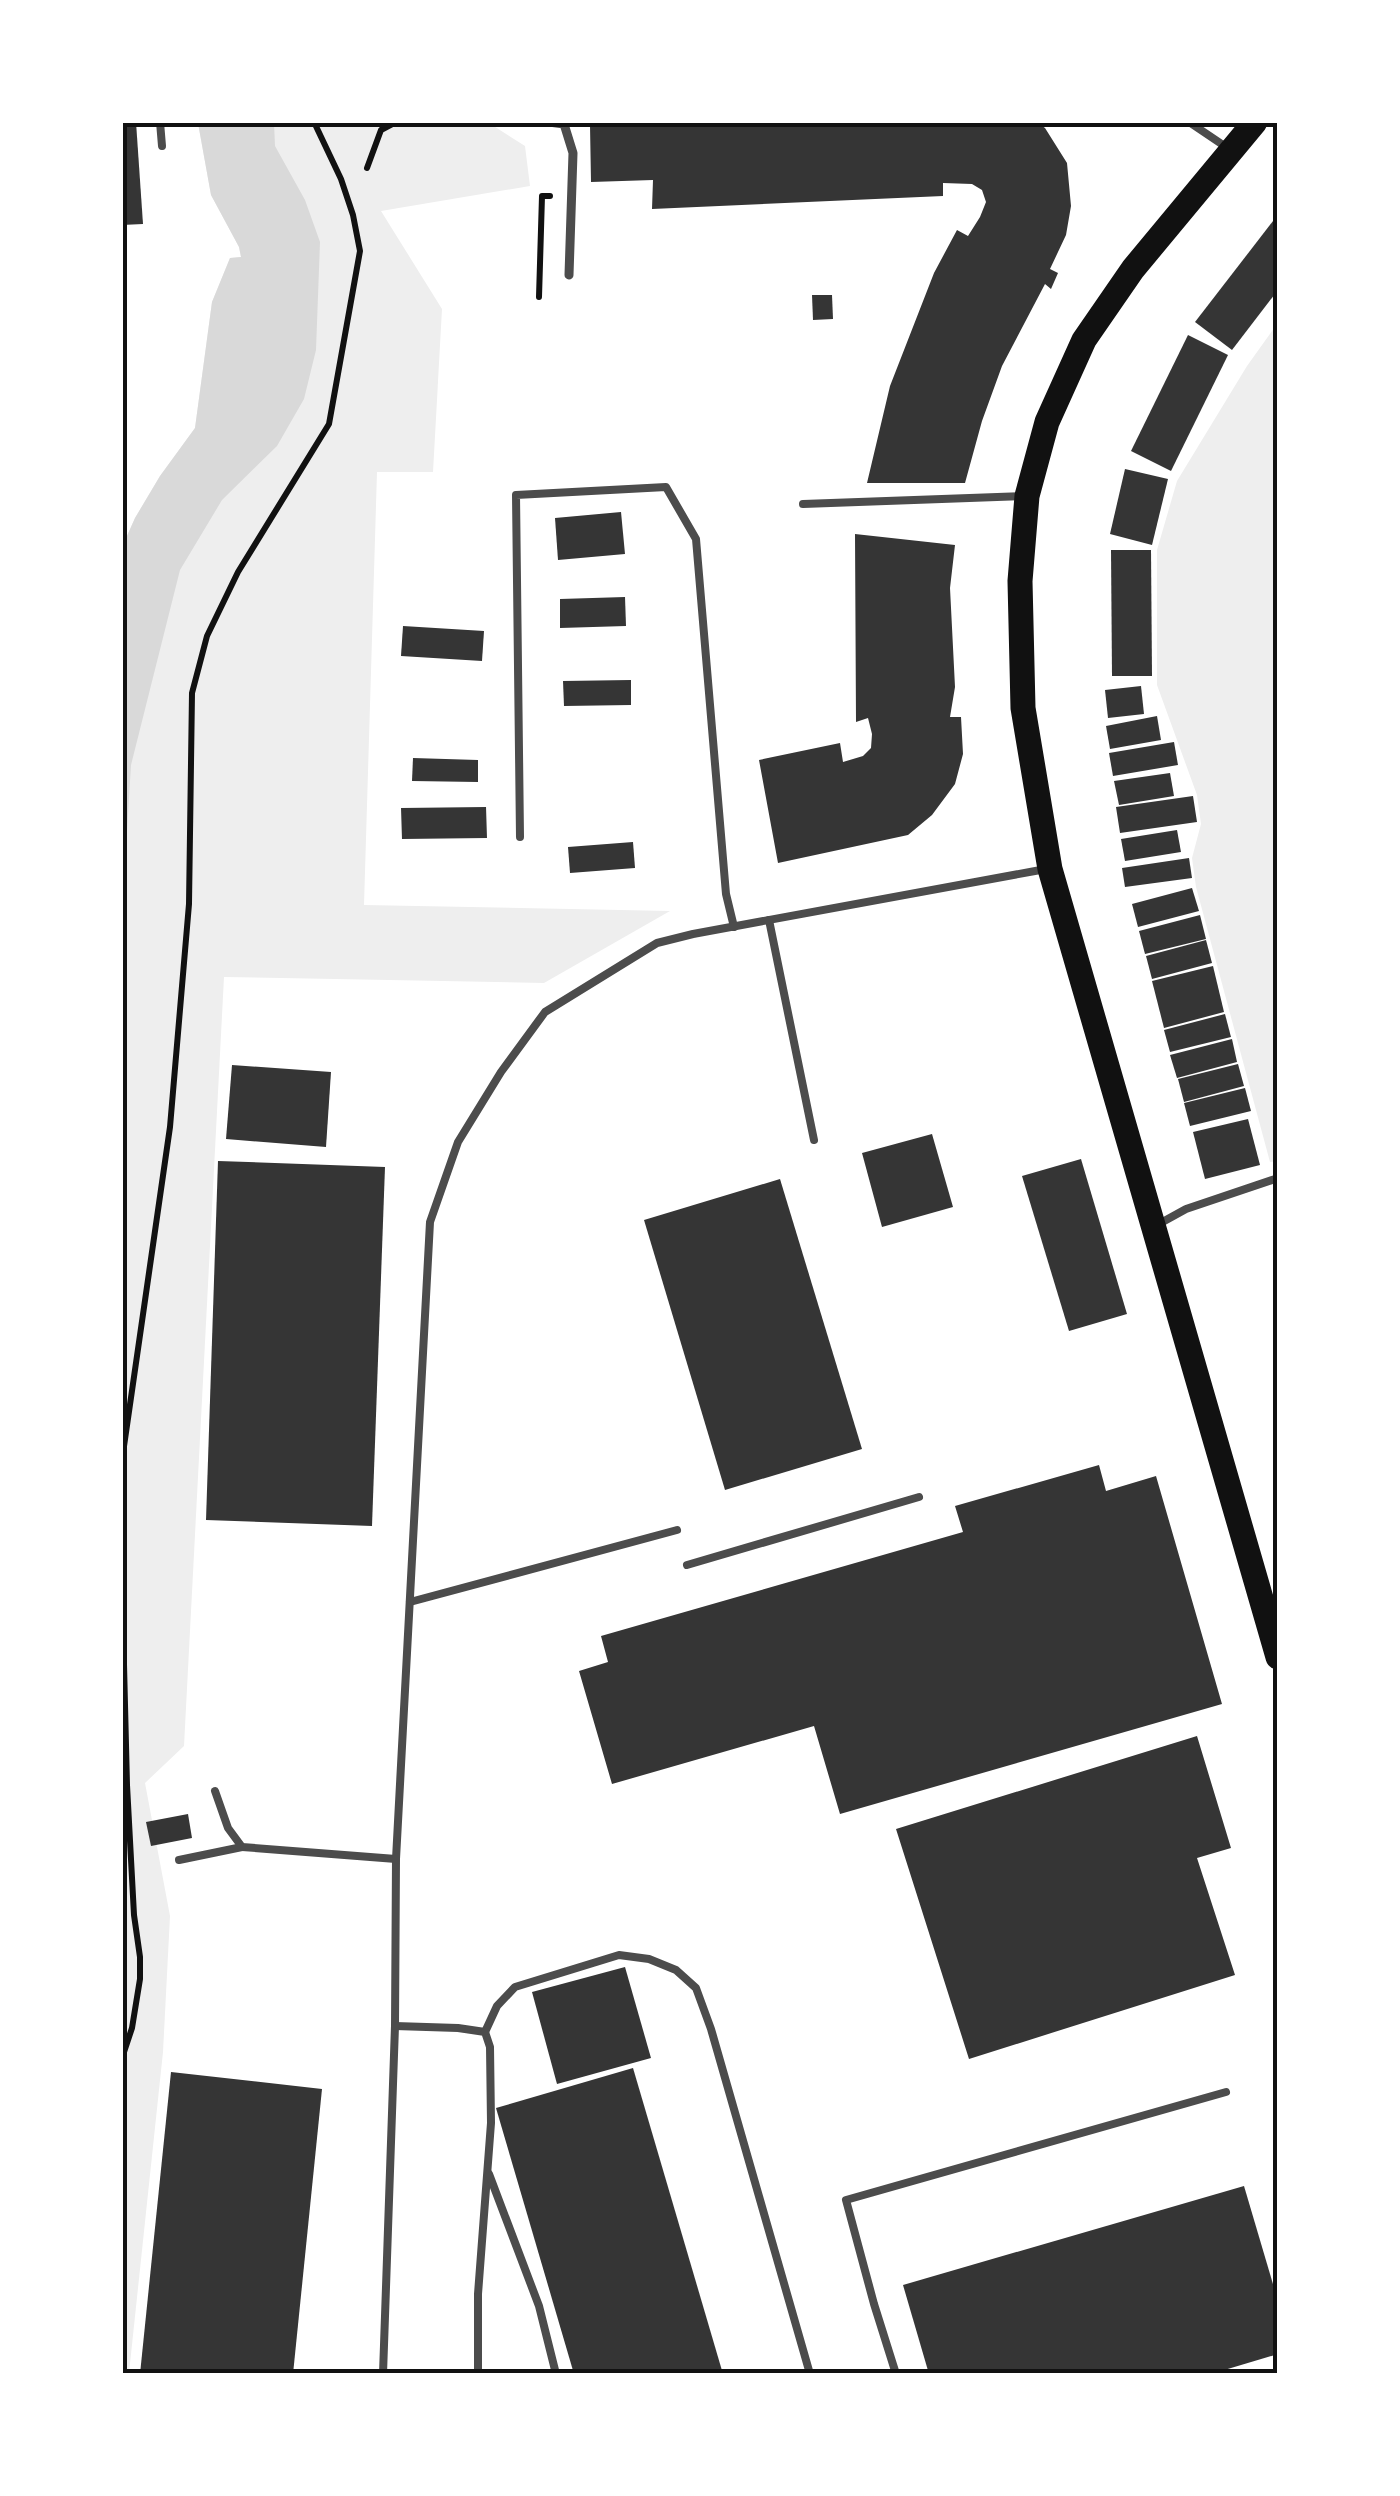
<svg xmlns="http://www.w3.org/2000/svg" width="1400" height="2496" viewBox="0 0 1400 2496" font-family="Roboto,sans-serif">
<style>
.green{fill:#eee}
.water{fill:#d9d9d9}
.building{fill:#353535}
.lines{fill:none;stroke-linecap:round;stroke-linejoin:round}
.path{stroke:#111;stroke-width:6}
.service{stroke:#4c4c4c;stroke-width:8}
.pedestrian{stroke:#4c4c4c;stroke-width:9}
.primary{stroke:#111;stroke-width:25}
.neatline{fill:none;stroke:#111;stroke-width:4}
</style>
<rect width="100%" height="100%" fill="#fff"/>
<g class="green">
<path d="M198,123H489L525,146L530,186L381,211L442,309L433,472H377L364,905L670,911L544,983L224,977L184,1746L145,1783L170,1916L163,2052L129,2373L123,2374V545L135,518L160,476L195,428L212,302L230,258L241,257L239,247L211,195Z"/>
<path d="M1277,324L1278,1161L1270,1162L1196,887L1192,858L1201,824L1197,795L1157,685V550L1177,481L1247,366Z"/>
</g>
<path class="water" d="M198,123H274L275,146L305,200L320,242L316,350L304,399L277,446L222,500L180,570L131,765L123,897V545L135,518L160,476L195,428L212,302L230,258L241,257L239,247L211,195Z"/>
<g class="building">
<path d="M122,122H136L143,224L122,225Z"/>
<path d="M648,122H1037L1045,128L1067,163L1071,206L1066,235L1050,269L1058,273L1051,289L1045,284L1002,366L982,421L965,483H867L890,386L934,273L957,230L968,236L980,217L986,202L982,190L972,184L943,183V196L652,209L653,180L591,182L590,125Z"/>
<path d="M1273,221L1278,224V290L1232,350L1195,322Z"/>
<path d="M812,295H832L833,319L813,320Z"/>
<path d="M1188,335L1228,355L1171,471L1131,451Z"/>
<path d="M1125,469L1168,479L1152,545L1110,534Z"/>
<path d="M621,512L625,554L558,560L555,518Z"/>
<path d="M855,534L955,545L950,588L955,687L950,717H961L963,754L955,784L932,815L908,835L778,863L759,760L840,743L843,762L863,756L871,748L872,734L868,718L856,722Z"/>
<path d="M1111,550H1151L1152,676H1112Z"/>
<path d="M625,597L626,626L560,628V599Z"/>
<path d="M403,626L484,631L482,661L401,656Z"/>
<path d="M631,680V705L564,706L563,681Z"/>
<path d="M1141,686L1144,714L1108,718L1105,690Z"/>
<path d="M1157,716L1161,740L1110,749L1106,726Z"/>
<path d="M1174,742L1178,765L1113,776L1109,753Z"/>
<path d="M413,758L478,760V782L412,781Z"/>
<path d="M1170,773L1174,796L1119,805L1114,781Z"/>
<path d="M1193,796L1197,822L1120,833L1116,807Z"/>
<path d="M486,807L487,838L402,839L401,808Z"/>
<path d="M1177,830L1181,852L1125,861L1121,839Z"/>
<path d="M633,842L635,868L570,873L568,847Z"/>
<path d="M1189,858L1192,878L1125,887L1122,868Z"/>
<path d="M1192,888L1199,911L1138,927L1132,904Z"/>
<path d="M1200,915L1206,939L1145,954L1139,931Z"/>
<path d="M1206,940L1212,963L1152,979L1146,956Z"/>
<path d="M1213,966L1224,1012L1164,1028L1152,981Z"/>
<path d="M1225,1014L1231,1037L1170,1052L1164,1030Z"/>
<path d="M1232,1039L1237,1062L1177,1078L1170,1055Z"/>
<path d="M1238,1064L1244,1086L1184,1102L1178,1079Z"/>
<path d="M232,1065L331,1072L326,1147L226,1139Z"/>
<path d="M1245,1088L1251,1111L1190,1126L1184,1103Z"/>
<path d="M1248,1119L1260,1165L1205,1179L1193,1132Z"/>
<path d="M932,1134L953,1207L882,1227L862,1153Z"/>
<path d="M1081,1159L1127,1314L1069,1331L1022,1176Z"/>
<path d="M218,1161L385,1167L372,1526L206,1520Z"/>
<path d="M780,1179L862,1449L725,1490L644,1220Z"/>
<path d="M1099,1465L1106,1491L1156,1476L1222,1704L840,1814L814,1726L612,1784L579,1671L608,1662L601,1636L963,1532L955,1506Z"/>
<path d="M1197,1736L1231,1848L1197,1858L1235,1975L969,2059L896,1829Z"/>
<path d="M188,1814L192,1838L151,1846L146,1822Z"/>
<path d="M625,1967L651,2058L557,2084L532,1992Z"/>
<path d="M633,2068L723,2374H574L496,2108Z"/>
<path d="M171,2072L322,2089L293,2374H140Z"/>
<path d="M1244,2186L1278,2301V2354L1211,2374H929L903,2285Z"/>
</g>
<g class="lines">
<g class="path">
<path d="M367,168L381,130L396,122"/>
<path d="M539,297L542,196H550"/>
<path d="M122,1460L170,1127L189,904L192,693L207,636L238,572L329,424L360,251L353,215L341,179L314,122"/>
<path d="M122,1584L127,1785L134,1915L140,1957V1979L132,2028L122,2058"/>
</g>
<g class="service">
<path d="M160,122L162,146"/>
<path d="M1189,122L1229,149"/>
<path d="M803,504L1023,496"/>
<path d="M520,837L516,495L666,487L696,539L726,894L734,927"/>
<path d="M769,920L814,1140"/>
<path d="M1157,1225L1186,1209L1278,1178"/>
<path d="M687,1565L919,1497"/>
<path d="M410,1602L677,1530"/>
<path d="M215,1791L228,1828L242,1847L396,1859"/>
<path d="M179,1860L242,1847"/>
<path d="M395,2026L458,2028L485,2032L490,2047L491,2123L478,2294V2374"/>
<path d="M485,2032L497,2006L515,1987L619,1955L649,1959L676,1970L696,1988L711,2029L810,2374"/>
<path d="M489,2174L539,2306L556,2374"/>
<path d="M383,2374L395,2026L396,1859L430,1222L458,1142L501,1072L545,1012L657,943L693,934L1046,869"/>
<path d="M896,2374L874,2304L846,2200L1226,2092"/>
</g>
<path class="pedestrian" d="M549,122L564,124L573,153L569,275"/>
<path class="primary" d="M1255,122L1133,269L1084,340L1047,422L1027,496L1020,581L1023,708L1050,869L1278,1657"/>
</g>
<rect width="1400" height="2496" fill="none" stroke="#ffffff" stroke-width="250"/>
<rect x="125" y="125" width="1150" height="2246" class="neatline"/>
</svg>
